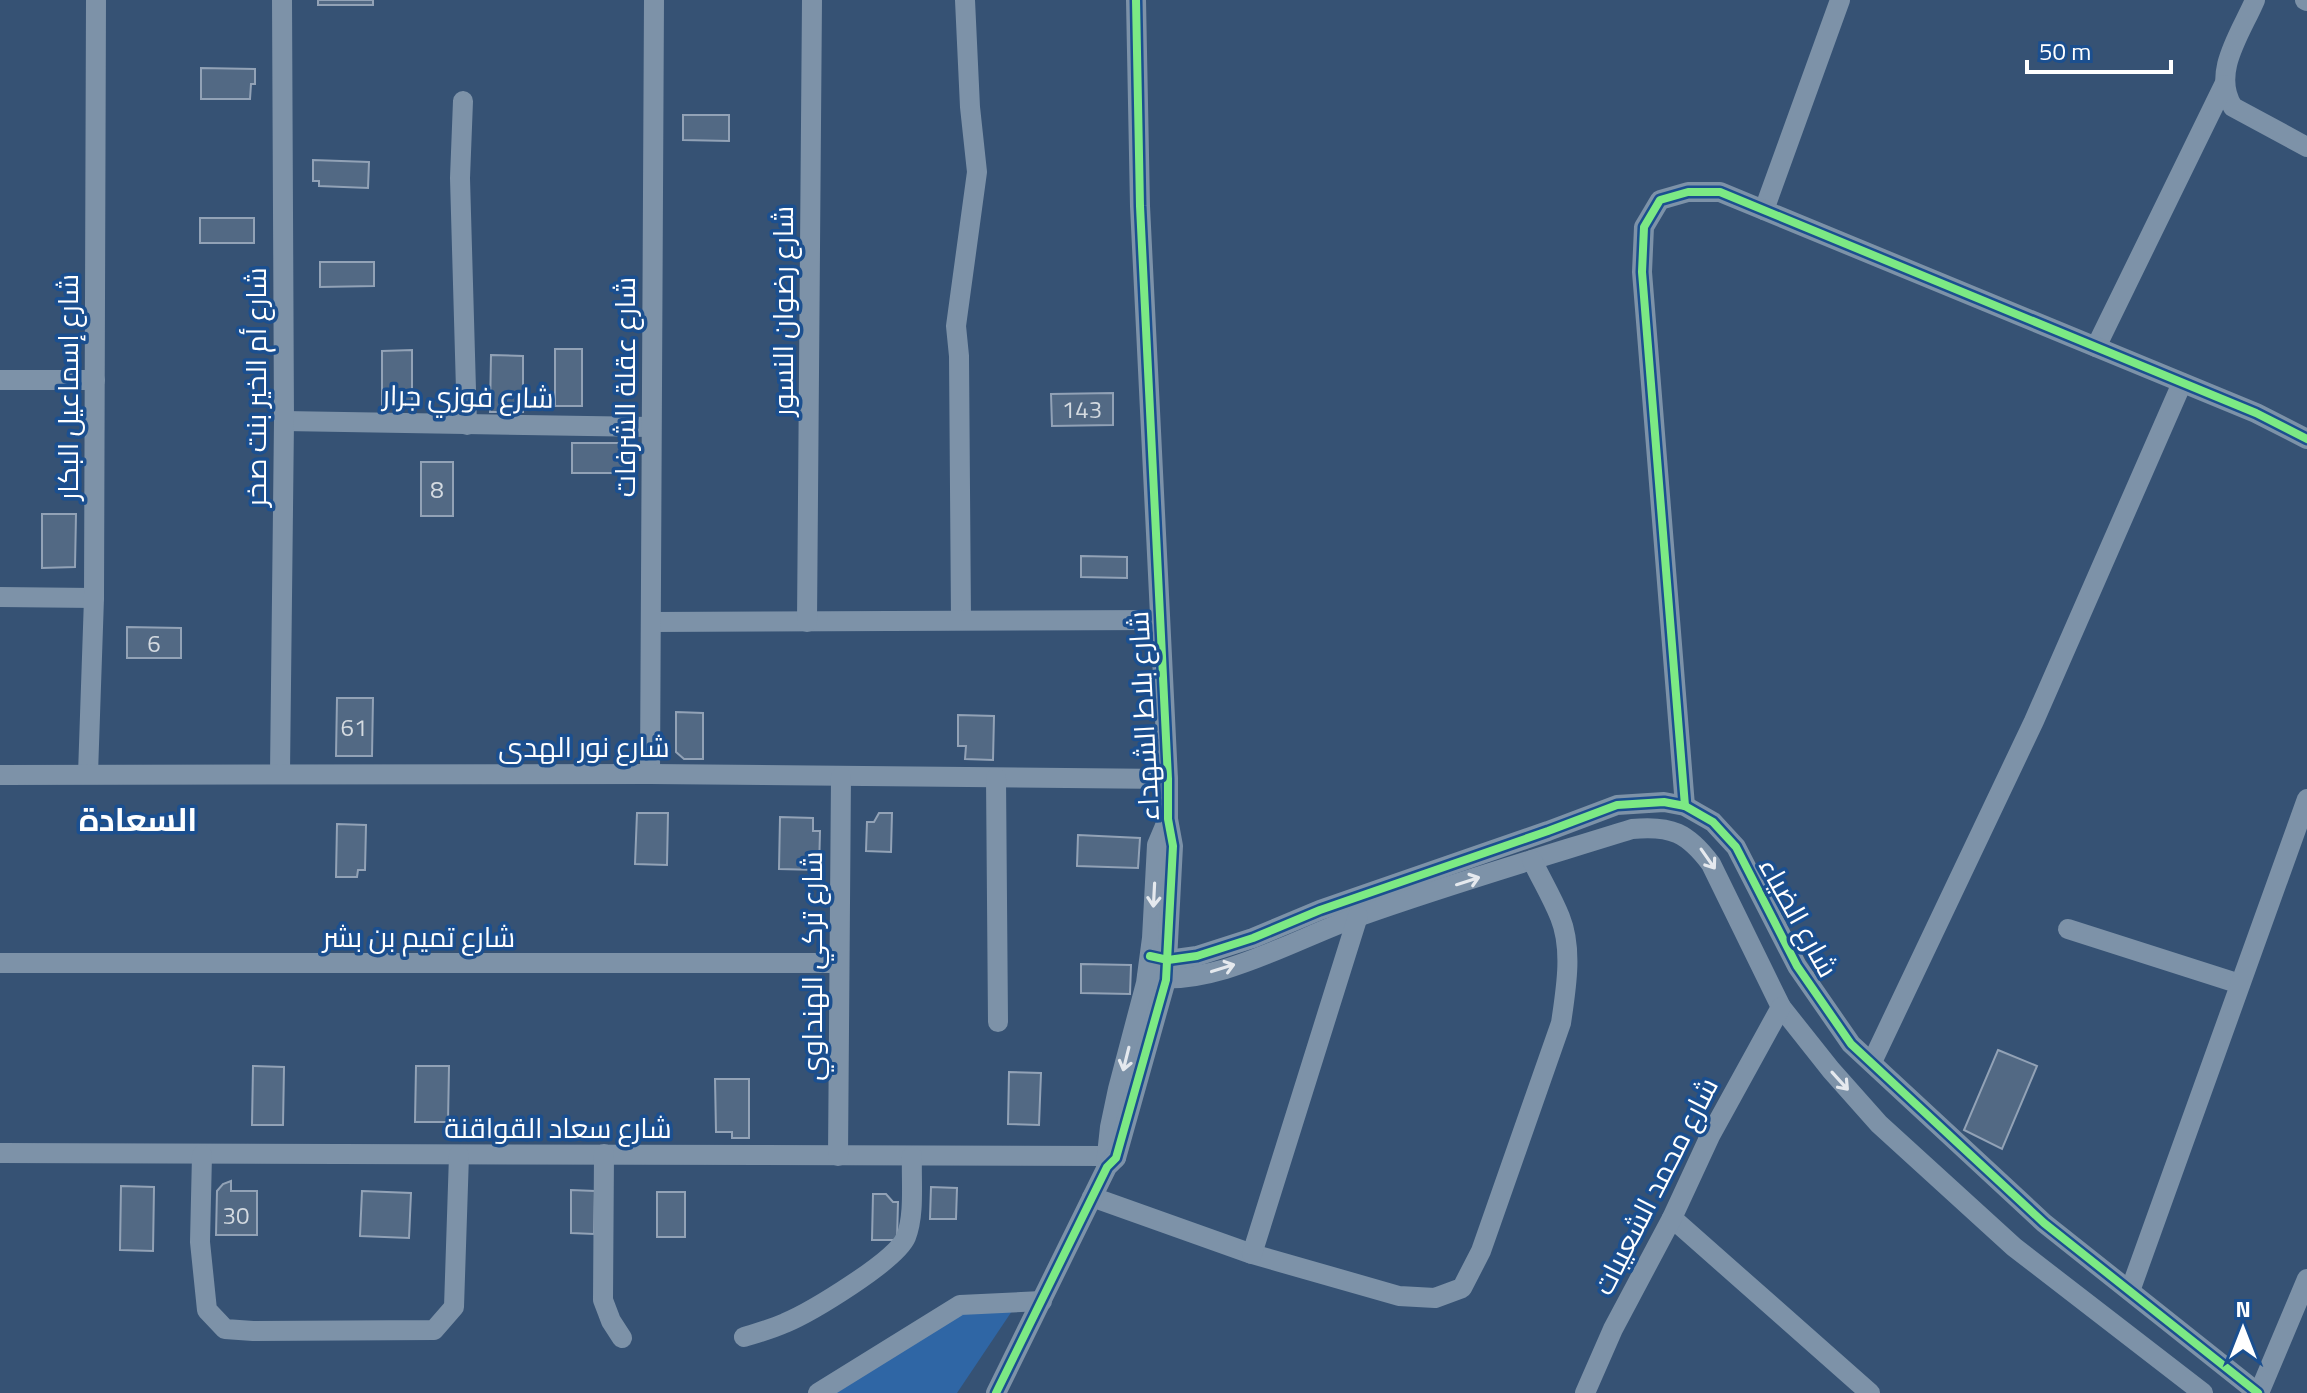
<svg xmlns="http://www.w3.org/2000/svg" width="2307" height="1393" viewBox="0 0 2307 1393" font-family="'Titillium Web',Cairo,sans-serif">
<style>
.green{fill:#2f66a5}
.building{fill:#526984;stroke:#92a2b6;stroke-width:2}
.lines{fill:none;stroke-linecap:round;stroke-linejoin:round}
.minor{stroke:#7d92a8;stroke-width:20}
.cycleway-casing{stroke:#1b4f8f;stroke-width:13}
.cycleway{stroke:#7ce984;stroke-width:8}
.oneway{stroke:#e5e9ee}
.labels{text-anchor:middle;dominant-baseline:central;stroke-width:7;stroke-linejoin:round;paint-order:stroke}
.number-label{font-size:24px;fill:#d4dae0}
.street-label{font-size:28px;fill:#fff;stroke:#1b4f8f}
.quarter-label{font-size:32px;font-weight:bold;fill:#fff;stroke:#1b4f8f}
</style>
<rect width="100%" height="100%" fill="#365274"/>
<path class="green" d="M963,1306L1014,1308L957,1393H830Z"/>
<g class="building">
<rect x="318" y="0" width="55" height="5"/>
<path d="M201,68L255,69V84H251L250,99H201Z"/>
<path d="M683,115H729V141L683,140Z"/>
<path d="M313,160L369,162L368,188L319,186V181H313Z"/>
<rect x="200" y="218" width="54" height="25"/>
<path d="M320,262H374V286L320,287Z"/>
<rect x="555" y="349" width="27" height="57"/>
<path d="M412,350V407H382V351Z"/>
<path d="M491,355L523,356V412H490Z"/>
<path d="M1113,393V425L1052,426L1051,394Z"/>
<rect x="572" y="443" width="57" height="30"/>
<rect x="421" y="462" width="32" height="54"/>
<path d="M42,514H76L75,567L42,568Z"/>
<path d="M1081,556L1127,557V578L1081,577Z"/>
<path d="M127,627L181,628V658H127Z"/>
<path d="M337,698H373L372,756H336Z"/>
<path d="M676,712L703,713V759H684L676,752Z"/>
<path d="M958,715L994,716L993,760L965,759L966,746H958Z"/>
<path d="M637,813H668L667,865L635,864Z"/>
<path d="M879,813H892L891,852L866,851L867,822H874Z"/>
<path d="M780,817L813,818V831H820L819,870L779,869Z"/>
<path d="M337,824L366,825L365,870H358L357,877H336Z"/>
<path d="M1078,835L1140,838L1138,868L1077,866Z"/>
<path d="M1081,964L1131,965L1130,994L1081,993Z"/>
<path d="M1998,1050L2037,1066L2002,1149L1964,1130Z"/>
<path d="M253,1066L284,1067L283,1125H252Z"/>
<path d="M416,1066H449L448,1122H415Z"/>
<path d="M1009,1072L1041,1073L1039,1125L1008,1124Z"/>
<path d="M715,1079H749V1138H732V1132H716Z"/>
<path d="M231,1181V1191H257V1235H216L217,1191L223,1184Z"/>
<path d="M121,1186L154,1187L153,1251L120,1250Z"/>
<path d="M931,1187L957,1188L956,1219H930Z"/>
<path d="M571,1190L595,1191L594,1234L571,1233Z"/>
<path d="M362,1191L411,1193L409,1238L360,1236Z"/>
<rect x="657" y="1192" width="28" height="45"/>
<path d="M873,1194H886L893,1202H898L897,1240H872Z"/>
</g>
<g class="lines">
<g class="minor">
<path d="M2255,0C2241,33 2211,73 2233,107L2307,147"/>
<path d="M2305,0L2307,1"/>
<path d="M463,101L460,178L467,425"/>
<path d="M1764,210L1840,0"/>
<path d="M2096,347L2224,85"/>
<path d="M0,380H95"/>
<path d="M284,421L651,427"/>
<path d="M0,597L94,598"/>
<path d="M961,620L959,356L956,326L977,172L970,107L965,0"/>
<path d="M652,622L1160,620"/>
<path d="M807,622L812,0"/>
<path d="M280,773L284,421L282,0"/>
<path d="M88,774L94,598L96,0"/>
<path d="M650,774L654,0"/>
<path d="M0,775L650,774L1168,779"/>
<path d="M996,778L998,1022"/>
<path d="M1685,806L1642,272L1644,227L1660,200L1688,192H1720L2256,413L2307,439"/>
<path d="M2068,929L2240,984"/>
<path d="M1150,956L1168,960L1197,956L1253,938L1320,910L1548,831L1617,805L1664,802L1685,806L1713,822L1736,847L1797,966L1851,1044L2044,1223L2258,1393"/>
<path d="M0,963H839"/>
<path d="M1147,977C1215,988 1296,938 1360,916C1450,884 1542,857 1632,829C1671,825 1688,833 1711,864L1781,1007L1831,1070L1879,1124L2014,1247L2203,1393"/>
<path d="M1872,1062L2034,721L2182,383"/>
<path d="M0,1153L1105,1156L1116,1158"/>
<path d="M604,1154L603,1300L611,1321L622,1338"/>
<path d="M202,1155L200,1242L207,1310L225,1329L253,1331L434,1330L454,1307L459,1155"/>
<path d="M838,1156L841,777"/>
<path d="M1106,1164L1110,1127L1118,1089L1146,983L1152,938L1157,845L1168,819"/>
<path d="M1092,1197L1252,1254L1399,1296L1435,1298L1462,1288L1481,1251L1561,1023C1566,989 1573,949 1560,917C1552,897 1541,879 1532,860"/>
<path d="M1672,1218L1870,1393"/>
<path d="M1252,1254L1358,916"/>
<path d="M2130,1291L2307,799"/>
<path d="M744,1337C757,1333 772,1329 785,1323C811,1312 896,1261 906,1237C915,1214 911,1181 912,1156"/>
<path d="M818,1393L960,1305L1042,1301"/>
<path d="M996,1393L1107,1167L1116,1158L1166,980L1173,846L1168,819V779L1140,206L1136,0"/>
<path d="M1585,1393L1613,1329L1672,1218L1710,1136L1781,1007"/>
<path d="M2259,1393L2307,1279"/>
</g>
<g class="cycleway-casing">
<g id="cycleway">
<path d="M1685,806L1642,272L1644,227L1660,200L1688,192H1720L2256,413L2307,439"/>
<path d="M1150,956L1168,960L1197,956L1253,938L1320,910L1548,831L1617,805L1664,802L1685,806L1713,822L1736,847L1797,966L1851,1044L2044,1223L2258,1393"/>
<path d="M996,1393L1107,1167L1116,1158L1166,980L1173,846L1168,819V779L1140,206L1136,0"/>
</g>
</g>
<use href="#cycleway" class="cycleway"/>
</g>
<defs><path id="oneway-shaft" d="M-6 0H5M1.5-3L5.5 0L1.5 3" fill="none" stroke-width="1.6" stroke-linecap="round" stroke-linejoin="round" transform="scale(2)"/></defs>
<g class="oneway">
<use href="#oneway-shaft" transform="translate(1708 859) rotate(55)"/>
<use href="#oneway-shaft" transform="translate(1468 881) rotate(-18)"/>
<use href="#oneway-shaft" transform="translate(1154 895) rotate(93)"/>
<use href="#oneway-shaft" transform="translate(1223 968) rotate(-17)"/>
<use href="#oneway-shaft" transform="translate(1126 1059) rotate(104)"/>
<use href="#oneway-shaft" transform="translate(1840 1081) rotate(48)"/>
</g>
<g class="labels">
<g class="number-label">
<text x="1082" y="409">143</text>
<text x="437" y="489">8</text>
<text x="154" y="643">6</text>
<text x="354" y="727">61</text>
<text x="236" y="1215">30</text>
</g>
<g class="street-label">
<text transform="translate(782 311) rotate(-90)">شارع رضوان النسور</text>
<text transform="translate(67 387) rotate(-90)">شارع إسماعيل البكار</text>
<text transform="translate(255 387) rotate(-90)">شارع أم الخير بنت صخر</text>
<text transform="translate(624 387) rotate(-90)">شارع عقلة الشرفات</text>
<text transform="translate(468 396) rotate(1)">شارع فوزي جرار</text>
<text transform="translate(1143 716) rotate(-93)">شارع بلاط الشهداء</text>
<text x="584" y="746">شارع نور الهدى</text>
<text transform="translate(1799 917) rotate(61)">شارع الضياء</text>
<text x="419" y="936">شارع تميم بن بشر</text>
<text transform="translate(811 966) rotate(-90)">شارع تركي الهنداوي</text>
<text x="558" y="1127">شارع سعاد القواقنة</text>
<text transform="translate(1655 1186) rotate(-63)">شارع محمد الشعيبات</text>
</g>
<g class="quarter-label">
<text x="138" y="819">السعادة</text>
</g>
</g>
<g transform="translate(2243 1329)" stroke="#1b4f8f" stroke-width="6" paint-order="stroke">
<path d="M0-6L14 30L0 20L-14 30Z" fill="#ffffff"/>
<text y="-12" font-size="22" font-weight="bold" text-anchor="middle" fill="#ffffff">N</text>
</g>
<path d="M2027 60v12h144v-12" fill="none" stroke="#ffffff" stroke-width="4"/>
<text x="2039" y="60" font-size="24" fill="#ffffff" stroke="#1b4f8f" stroke-width="6" paint-order="stroke">50 m</text>
</svg>
